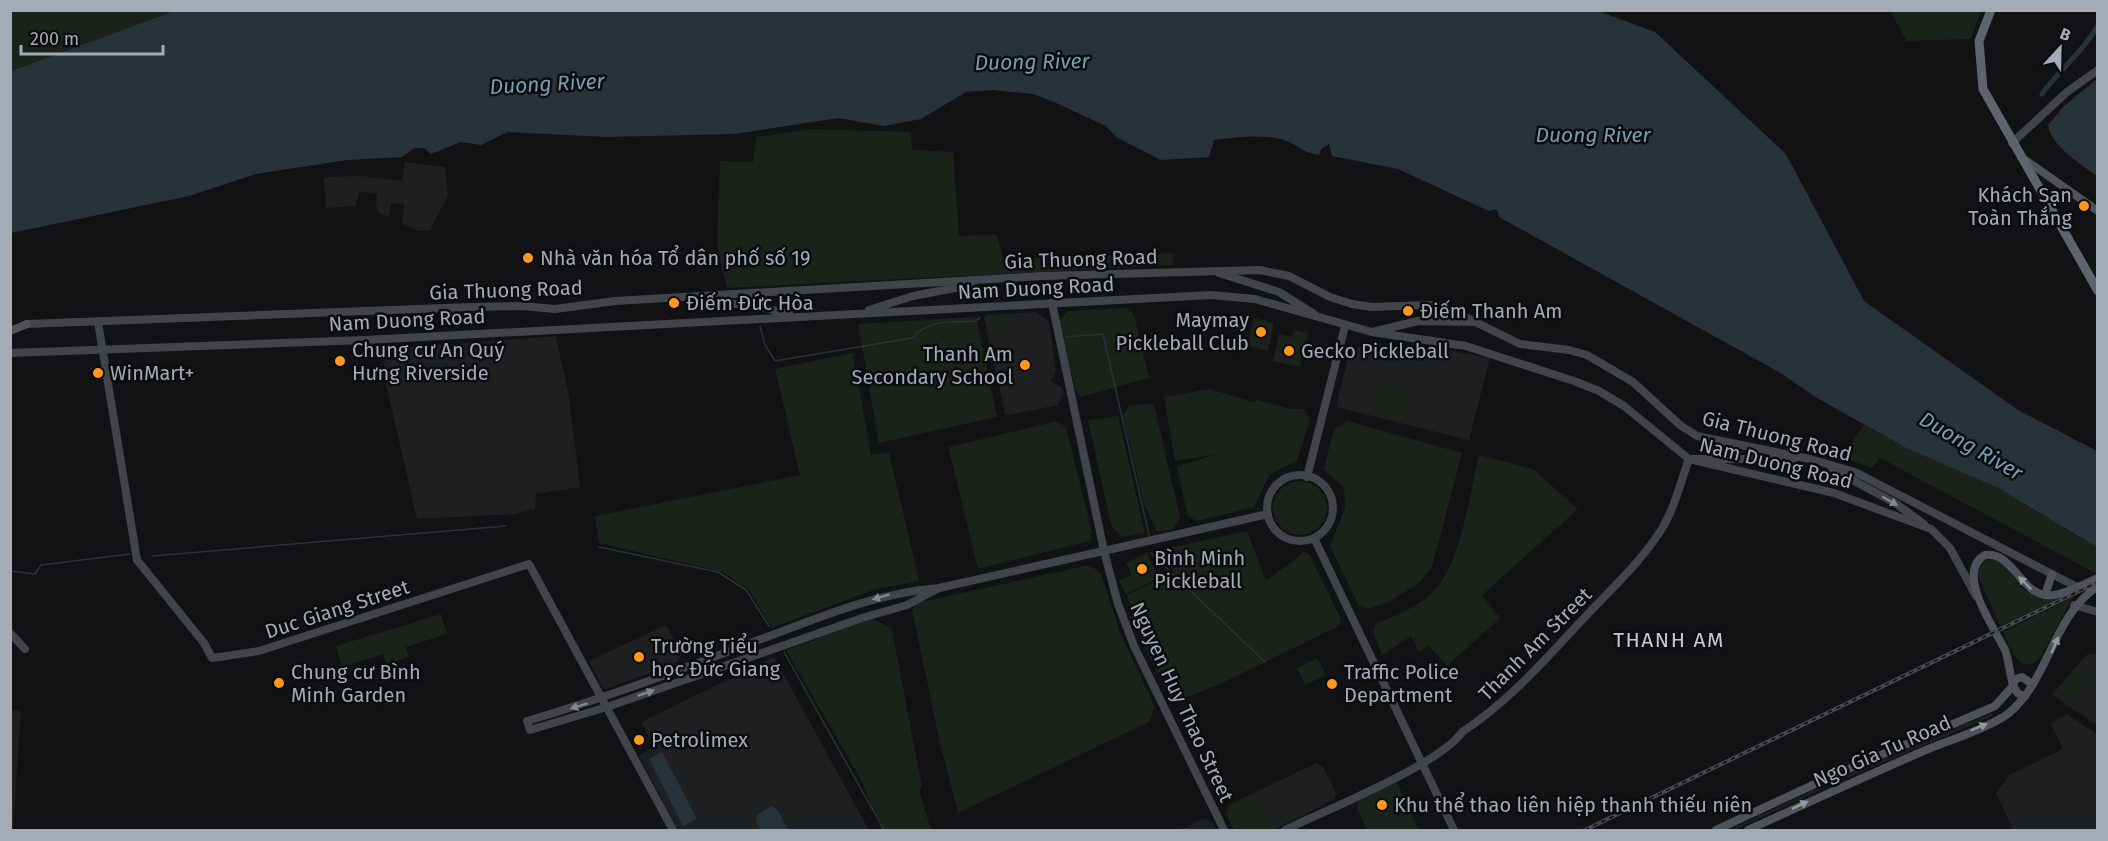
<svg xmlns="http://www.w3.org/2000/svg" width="2108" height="841" viewBox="0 0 2108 841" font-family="'Fira Sans',sans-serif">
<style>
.built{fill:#1e1f21}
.green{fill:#1a221a}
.water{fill:#283339}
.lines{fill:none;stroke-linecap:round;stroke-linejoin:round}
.stream{stroke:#283339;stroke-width:1.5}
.canal{stroke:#283339;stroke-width:5}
.secondary{stroke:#414449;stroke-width:8}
.primary{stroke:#4f5259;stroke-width:8}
.highway{stroke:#5f636b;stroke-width:9}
.rail-casing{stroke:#46494e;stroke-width:4}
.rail{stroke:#0d0d0f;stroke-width:1.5;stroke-dasharray:4.5;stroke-linecap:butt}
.oneway{fill:#818790}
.oneway2{fill:#9299a3}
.poi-dot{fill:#ff981f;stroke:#0d0d0f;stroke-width:2}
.labels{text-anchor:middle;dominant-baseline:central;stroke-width:5;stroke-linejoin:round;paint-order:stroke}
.poi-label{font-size:20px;fill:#a3abb6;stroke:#0d0d0f;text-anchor:start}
.street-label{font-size:20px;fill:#a3abb6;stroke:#0d0d0f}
.water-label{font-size:21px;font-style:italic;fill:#769fb4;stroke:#0d0d0f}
.neighbourhood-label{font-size:21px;letter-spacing:1.5px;fill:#c4c9d1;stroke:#0d0d0f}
</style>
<rect width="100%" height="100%" fill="#121214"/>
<g class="built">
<path d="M405,162L445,167L448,196L429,231H419L402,224L404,204L391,203L389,217L379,213L376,208L377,193L359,192L356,206L326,208L324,177L361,176L402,181Z"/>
<path d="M1036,312L1049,322L1056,371L1051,382L1061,387L1064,392L1058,405L1009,415L1005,414L984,319L986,315Z"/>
<path d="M556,336L569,397L580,487L536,494L535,509L514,514L417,519L383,371L386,349Z"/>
<path d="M1368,343L1441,349L1490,358L1469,440L1336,407L1350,351Z"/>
<path d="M666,625L682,653L678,662L604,690L589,661Z"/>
<path d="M2097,653V725L2052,695L2086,655Z"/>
<path d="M774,657L869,830H678L639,756L654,746L641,722Z"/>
<path d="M11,710H21L13,830H10Z"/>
<path d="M2067,714L2097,734V830H2013L1996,793L2009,775L2063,749L2051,724Z"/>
<path d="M1316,763L1323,767L1336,793L1334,800L1275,829L1256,792Z"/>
<path d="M1205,818L1213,823L1217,830H1180Z"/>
</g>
<g class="green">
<path d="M11,11H174L11,71Z"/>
<path d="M1890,11H1981L1971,39L1907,41Z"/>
<path d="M812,129L911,132L912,150L953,152L959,236L997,234L1003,259L1172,253L1174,265L727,288L717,247L720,161L753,162L756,137Z"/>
<path d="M1127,308L1134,315L1149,378L1081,397L1076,392L1059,321L1068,311Z"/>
<path d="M996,315L1009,320L1001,339L988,334Z"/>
<path d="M976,317L997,417L879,443L858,324Z"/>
<path d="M1254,318L1274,323L1268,351L1247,346Z"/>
<path d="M1294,330L1308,333L1300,367L1273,361L1279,334L1292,337Z"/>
<path d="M853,353L871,455L889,452L919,581L875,589L772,628L749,590L723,572L599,543L595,516L800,475L775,369Z"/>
<path d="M1383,386L1407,392L1410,397L1405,419L1401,422L1373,415L1380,388Z"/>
<path d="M1210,389L1253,402L1257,400L1292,409H1303L1310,419L1297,461L1270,474L1254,507L1197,521L1188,516L1177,467L1216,454L1175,461L1164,397Z"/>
<path d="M1151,403L1155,409L1180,517L1173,529L1157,532L1144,504L1123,415L1129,406Z"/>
<path d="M1118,416L1145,533L1121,537L1111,525L1088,420Z"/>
<path d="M1058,421L1066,428L1092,532L1090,541L978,569L948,447Z"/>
<path d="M1348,421L1462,453L1432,567L1419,583L1388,602L1368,609L1359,606L1330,546L1345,508L1344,488L1324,469L1334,429Z"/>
<path d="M1864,425L1906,448L1998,488L2097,547V574L1880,458L1872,468L1842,457Z"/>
<path d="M1479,455L1533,469L1578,509L1482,595L1500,618L1447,666L1428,645L1419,652L1411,636L1382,655L1373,632L1376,624C1394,616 1415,608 1430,595C1461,568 1469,494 1479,455Z"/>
<circle cx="1300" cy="508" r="27"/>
<path d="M1247,531L1266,581L1304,552L1309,554L1341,619L1339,626L1222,683L1173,703L1142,642L1127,595L1175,572L1156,551Z"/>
<path d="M1147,553L1159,578L1126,594L1119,581L1132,575L1126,563Z"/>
<path d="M1993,559L2003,564L2024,590L2058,600L2001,628L1977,574L1982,562Z"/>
<path d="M1090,565L1101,574L1121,635L1155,707L1149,722L958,813L941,748L912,610L916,603Z"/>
<path d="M2073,597L2040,658L2031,665C2014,664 2009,646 2003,632Z"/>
<path d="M441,614L447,634L406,647L409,657L386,664L383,654L342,667L336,646Z"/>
<path d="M873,618L892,630L922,787L919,790L931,830H882L859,776L786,650Z"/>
<path d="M1317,658L1326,675L1305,685L1297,668Z"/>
<path d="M2075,672L2086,679L2072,701L2061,694Z"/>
<path d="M1992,713L1993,716L1835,783L1735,830H1729L1833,781Z"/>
<path d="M1397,782L1419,830H1367L1357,808L1358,801Z"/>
<path d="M1256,792L1275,829L1234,830L1226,814L1229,805Z"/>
</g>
<g class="water">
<path d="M174,11H1598L1655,32L1786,154L1864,301L2018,410L2097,451V547L1998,488L1906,448L1817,398L1779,372L1499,217L1497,209L1489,211L1398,169L1332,156L1329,144L1322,148L1319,155C1304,153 1302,148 1289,142C1267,133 1237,137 1214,140L1209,157L1161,160L1116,137L1106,126L1052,101L1033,94L993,90L966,92L921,119L884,126L838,118L734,134L606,137L508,132L481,145L461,142L431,154L424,148H414L402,157L347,160L256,174L189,196L11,233V71Z"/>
<path d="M2097,79V176C2082,165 2051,146 2048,125L2063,107Z"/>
<path d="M662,752L697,819L683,826L649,759Z"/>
<path d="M771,806L777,809L788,830H761L756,820L757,815Z"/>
</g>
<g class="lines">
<g class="stream">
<path d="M760,326L765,345L775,361L912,338C931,318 950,323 975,321L980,318"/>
<path d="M1066,337L1103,334L1149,535"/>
<path d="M599,547L718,572L746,590L769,626"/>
<path d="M1151,553L1265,662"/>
<path d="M152,556L506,526"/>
<path d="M10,571L35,574L41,565L130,554"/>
<path d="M784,652L884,830"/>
</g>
<path class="canal" d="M2042,94C2059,70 2083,52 2098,25"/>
<g class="secondary">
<path d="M2012,143L2067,92L2098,70"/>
<path d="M1219,273L1279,292L1314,314"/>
<path d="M691,300L757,306L789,314"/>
<path d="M1052,303L1104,551L1118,604L1134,646L1224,830"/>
<path d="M869,310L913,296L971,285"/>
<path d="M98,322L137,560L204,643L212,658L259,651L529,564L673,830"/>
<path d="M27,324L470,307L523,306L555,309L615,301L1042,276L1260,270L1289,276L1330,297L1352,304L1372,307L1429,305L1447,308L1520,344L1569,350L1587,355L1633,382L1680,425L1697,436L1810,459L1855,472L2077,587"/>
<path d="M1376,331L1418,321L1476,322"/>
<path d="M10,353L365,340L1211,295L1255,299L1372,332L1466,346L1574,381L1599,391L1624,406L1689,459L1834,493L1931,529L1950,548L1976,596"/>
<path d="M1832,469L1895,503L1924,524"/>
<circle cx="1300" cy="508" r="33"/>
<path d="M1307,477L1345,326"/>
<path d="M1314,538L1454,830"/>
<path d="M939,588L907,605L862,618L607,707L530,730L527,721C605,698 680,670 756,641C816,619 874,593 939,588L1268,514"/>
<path d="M2074,605L2098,612"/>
<path d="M10,633L25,649"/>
<path d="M1285,830C1324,811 1441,764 1462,732C1510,701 1546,658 1585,617C1612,588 1642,561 1663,527C1676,505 1680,483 1689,459H1794"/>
</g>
<g class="primary">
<path d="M2021,157L2098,211"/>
<path d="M10,331L27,324"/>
<path d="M2045,595L2052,574"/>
<path d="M2013,684L2016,679L2022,677L2032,684"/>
<path d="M2025,696C2009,696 2011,664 2005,650C1995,629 1954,572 1985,555C2015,551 2021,600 2054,595C2069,593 2084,584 2098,578"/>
<path d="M1716,830L1830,777L1995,706L2012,687"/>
<path d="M1748,830C1807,803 1866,776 1926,750C1948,741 1991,727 2009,713C2050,678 2052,617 2098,586"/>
</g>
<path class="highway" d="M1991,10L1979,41L1983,89L2098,291"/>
<g class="rail-casing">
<path id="rail" d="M1585,830L2098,582"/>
</g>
<use href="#rail" class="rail"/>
</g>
<defs><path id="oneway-solid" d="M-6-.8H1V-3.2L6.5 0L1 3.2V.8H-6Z" transform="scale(1.5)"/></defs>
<g class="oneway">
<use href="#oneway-solid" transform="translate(1890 501) rotate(29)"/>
<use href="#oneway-solid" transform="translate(881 597) rotate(164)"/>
<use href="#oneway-solid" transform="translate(646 693) rotate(-19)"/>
<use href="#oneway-solid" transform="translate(579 706) rotate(163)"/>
</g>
<g class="oneway2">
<use href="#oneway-solid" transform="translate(2025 583) rotate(-135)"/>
<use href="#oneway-solid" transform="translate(2055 645) rotate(-67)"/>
<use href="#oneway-solid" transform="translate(1979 727) rotate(-23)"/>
<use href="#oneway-solid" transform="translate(1800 805) rotate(-25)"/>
</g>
<g class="poi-dot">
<circle cx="2084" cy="206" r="6"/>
<circle cx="528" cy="258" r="6"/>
<circle cx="674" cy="303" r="6"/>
<circle cx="1408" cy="311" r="6"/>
<circle cx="1261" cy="332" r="6"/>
<circle cx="1289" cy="351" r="6"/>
<circle cx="340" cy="361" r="6"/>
<circle cx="1025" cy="365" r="6"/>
<circle cx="98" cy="373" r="6"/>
<circle cx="1142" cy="569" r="6"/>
<circle cx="639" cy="657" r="6"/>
<circle cx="279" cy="683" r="6"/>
<circle cx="1332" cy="684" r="6"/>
<circle cx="639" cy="740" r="6"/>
<circle cx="1382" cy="805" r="6"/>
</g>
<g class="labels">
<g class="poi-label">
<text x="2072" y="195" text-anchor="end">Khách Sạn<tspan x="2072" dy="23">Toàn Thắng</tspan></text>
<text x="540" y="258">Nhà văn hóa Tổ dân phố số 19</text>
<text x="686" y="303">Điếm Đức Hòa</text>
<text x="1420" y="311">Điếm Thanh Am</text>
<text x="1249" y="320" text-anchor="end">Maymay<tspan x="1249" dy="23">Pickleball Club</tspan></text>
<text x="352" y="350">Chung cư An Quý<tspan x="352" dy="23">Hưng Riverside</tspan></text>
<text x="1301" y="351">Gecko Pickleball</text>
<text x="1013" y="354" text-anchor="end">Thanh Am<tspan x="1013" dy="23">Secondary School</tspan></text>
<text x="110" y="373">WinMart+</text>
<text x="1154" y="558">Bình Minh<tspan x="1154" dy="23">Pickleball</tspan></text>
<text x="651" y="646">Trường Tiểu<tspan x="651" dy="23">học Đức Giang</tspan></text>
<text x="291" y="672">Chung cư Bình<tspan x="291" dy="23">Minh Garden</tspan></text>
<text x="1344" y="672">Traffic Police<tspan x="1344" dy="23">Department</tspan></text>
<text x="651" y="740">Petrolimex</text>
<text x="1394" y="805">Khu thể thao liên hiệp thanh thiếu niên</text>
</g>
<g class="street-label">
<text transform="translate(1081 259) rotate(-2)">Gia Thuong Road</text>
<text transform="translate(1036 288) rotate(-3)">Nam Duong Road</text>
<text transform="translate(506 290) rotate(-2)">Gia Thuong Road</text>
<text transform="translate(407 320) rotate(-3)">Nam Duong Road</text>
<text transform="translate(1777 436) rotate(14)">Gia Thuong Road</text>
<text transform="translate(1776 463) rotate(14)">Nam Duong Road</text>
<text transform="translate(337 609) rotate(-18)">Duc Giang Street</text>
<text transform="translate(1535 644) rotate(-45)">Thanh Am Street</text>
<text transform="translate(1182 702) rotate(65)">Nguyen Huy Thao Street</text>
<text transform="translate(1882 751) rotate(-24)">Ngo Gia Tu Road</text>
</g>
<g class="water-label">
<text transform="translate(1032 62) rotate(-1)">Duong River</text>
<text transform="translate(547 84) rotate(-3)">Duong River</text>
<text x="1593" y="135">Duong River</text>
<text transform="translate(1971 446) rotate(30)">Duong River</text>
</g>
<g class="neighbourhood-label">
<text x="1669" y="640">THANH AM</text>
</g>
</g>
<rect width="2108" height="841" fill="none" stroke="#a3abb6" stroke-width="24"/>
<g transform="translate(2060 48) rotate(22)" stroke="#0d0d0f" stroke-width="4.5" paint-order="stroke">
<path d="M0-4.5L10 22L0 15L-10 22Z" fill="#a3abb6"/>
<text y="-9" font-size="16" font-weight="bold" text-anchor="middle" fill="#a3abb6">B</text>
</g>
<path d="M21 45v9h142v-9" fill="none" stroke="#a3abb6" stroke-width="3"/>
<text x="30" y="45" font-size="18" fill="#a3abb6" stroke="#0d0d0f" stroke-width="4.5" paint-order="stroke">200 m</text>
</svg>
